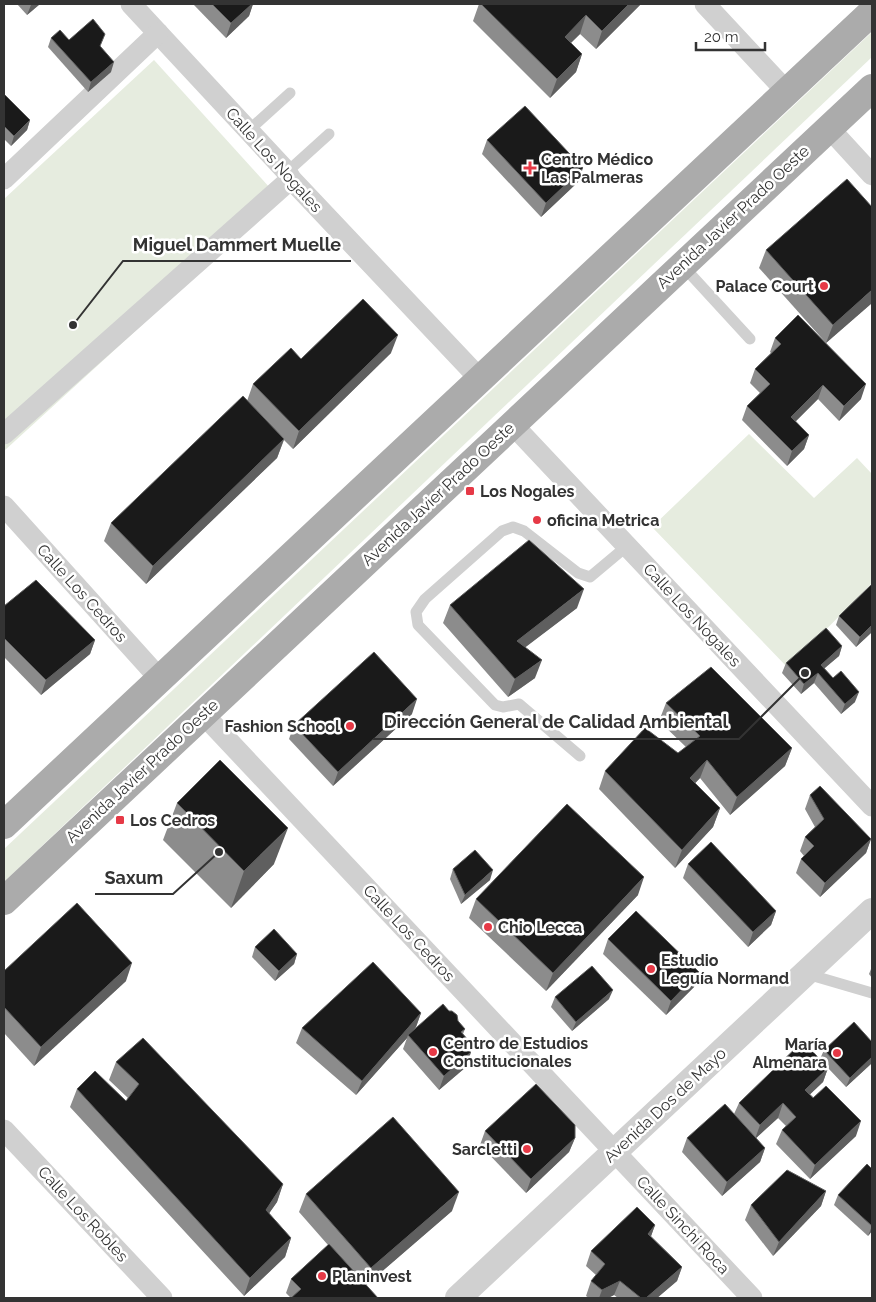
<svg xmlns="http://www.w3.org/2000/svg" width="876" height="1302" viewBox="0 0 876 1302" font-family="Raleway,sans-serif">
<style>
.green{fill:#e6ecdf}
.lines{fill:none;stroke-linecap:round;stroke-linejoin:round}
.service{stroke:#d0d0d0;stroke-width:11}
.minor{stroke:#d0d0d0;stroke-width:21}
.tertiary{stroke:#d0d0d0;stroke-width:26}
.primary{stroke:#ababab;stroke-width:28}
.wall{fill:#8c8c8c}
.shaded-wall{fill:#5f5f5f}
.building{fill:#1a1a1a;stroke:#5f5f5f}
.poi-dot{fill:#e63946;stroke:#fff;stroke-width:2}
.labels{text-anchor:middle;dominant-baseline:central;stroke-width:5;stroke-linejoin:round;paint-order:stroke}
.poi-label{font-size:16px;font-weight:bold;fill:#333;stroke:#fff;text-anchor:start}
.street-label{font-size:16px;fill:#333;stroke:#fff}
.leader{fill:none;stroke:#333;stroke-width:2}
.callout-dot{fill:#333;stroke:#fff;stroke-width:2}
.callout-label{font-size:18px;text-anchor:middle;font-weight:bold;fill:#333;stroke:#fff;stroke-width:5;stroke-linejoin:round;paint-order:stroke}
</style>
<rect width="100%" height="100%" fill="#fff"/>
<g class="green">
<path d="M872,32V57L4,882V849Z"/>
<path d="M154,60L280,199L4,451V199Z"/>
<path d="M749,434L814,498L857,458L872,474V583L788,668L652,527Z"/>
</g>
<g class="lines">
<g class="service">
<path d="M248,131L290,93"/>
<path d="M287,172L329,134"/>
<path d="M682,265L750,339"/>
<path d="M580,756L519,704L503,707L495,705L418,625L416,612L425,599L502,531L513,527L524,531L578,573L590,577L627,546"/>
<path d="M807,974L872,993"/>
</g>
<g class="minor">
<path d="M131,4L287,172L291,179L480,379"/>
<path d="M705,4L787,92"/>
<path d="M829,128L872,175"/>
<path d="M4,179L158,33"/>
<path d="M512,424L872,806"/>
<path d="M4,434L291,179"/>
<path d="M4,506L160,679"/>
<path d="M203,714L752,1298"/>
<path d="M4,1130L162,1298"/>
</g>
<path class="tertiary" d="M458,1298L872,911"/>
<g class="primary">
<path d="M4,825L872,12"/>
<path d="M4,901L872,88"/>
</g>
</g>
<g class="wall">
<path d="M17,4H40L27,15Z"/>
<path d="M193,4H253L249,16L226,38Z"/>
<path d="M479,4H641L596,49L580,34L571,43L582,54L576,72L550,98L473,21Z"/>
<path d="M51,38L100,47L111,72L88,92L48,47Z"/>
<path d="M4,94L30,120L27,130L11,146L4,139Z"/>
<path d="M487,140L578,182L541,217L482,154Z"/>
<path d="M766,250L872,303L826,343L759,268Z"/>
<path d="M775,338L861,399L839,421L818,399L796,421L809,435L804,449L787,466L742,420L747,406L760,393L750,383L755,369L771,353L770,352Z"/>
<path d="M391,353L293,449L284,440L277,458L146,584L104,541L111,523L247,401L253,384L301,359Z"/>
<path d="M872,584V632L856,647L836,625L839,616Z"/>
<path d="M450,605L577,608L525,647L535,678L508,697L443,623Z"/>
<path d="M4,606L95,640L90,654L41,695L4,657Z"/>
<path d="M842,646L839,656L824,668L855,702L841,714L814,683L801,694L782,673L786,663Z"/>
<path d="M666,703L792,748L785,766L730,815L700,778L695,783L720,808L713,827L675,868L599,789L605,771L678,753L686,747L659,721Z"/>
<path d="M412,714L333,786L289,739L294,725Z"/>
<path d="M810,795L871,839L866,853L820,897L796,873L801,859L804,856L800,851L805,837L815,827L805,809Z"/>
<path d="M177,803L274,864L231,908L163,840Z"/>
<path d="M688,864L776,911L771,925L748,947L683,878Z"/>
<path d="M453,869L490,880L461,904L450,879Z"/>
<path d="M638,895L546,991L469,918L476,899Z"/>
<path d="M608,939L694,987L666,1015L603,954Z"/>
<path d="M255,947L297,954L294,964L275,981L252,957Z"/>
<path d="M872,967V978L869,974L871,969Z"/>
<path d="M4,971L126,981L34,1066L4,1033Z"/>
<path d="M555,997L609,999L572,1031L551,1007Z"/>
<path d="M421,1013L416,1027L414,1030L458,1021L465,1029L463,1034L469,1041L466,1047L471,1052L466,1067L439,1090L403,1049L407,1038L356,1095L296,1043L302,1028Z"/>
<path d="M872,1042V1063L846,1087L828,1068L823,1082L810,1094L856,1136L810,1179L776,1144L782,1130L786,1126L778,1118L756,1138L765,1148L760,1162L722,1196L682,1152L687,1138L734,1114L739,1103L820,1059L824,1050Z"/>
<path d="M116,1062L283,1184L277,1202L269,1213L291,1238L285,1257L244,1296L70,1107L77,1089L126,1101L128,1098L109,1080Z"/>
<path d="M485,1131L575,1138L569,1152L526,1193L480,1145Z"/>
<path d="M872,1169V1231L868,1236L834,1205L838,1195Z"/>
<path d="M826,1191L821,1206L773,1256L745,1220L751,1205Z"/>
<path d="M306,1194L452,1211L366,1285L291,1298L286,1293L291,1279L328,1245L299,1212Z"/>
<path d="M655,1225L651,1236L682,1267L677,1281L657,1298H618L614,1295L608,1298H589L586,1296L591,1281L596,1275L586,1266L591,1251Z"/>
</g>
<g class="shaded-wall">
<path d="M33,4H40L27,15L31,5Z"/>
<path d="M252,4H253L249,16L226,38L231,23Z"/>
<path d="M629,4H641L596,49L602,31Z"/>
<path d="M586,15L580,34L558,55L565,37Z"/>
<path d="M582,54L576,72L550,98L557,79Z"/>
<path d="M114,62L111,72L88,92L91,82Z"/>
<path d="M30,120L27,130L11,146L14,136Z"/>
<path d="M583,168L578,182L541,217L546,203Z"/>
<path d="M872,290V303L826,343L833,325Z"/>
<path d="M398,335L391,353L293,449L299,431Z"/>
<path d="M866,384L861,399L839,421L844,406Z"/>
<path d="M823,385L818,399L786,431L791,417Z"/>
<path d="M809,435L804,449L787,466L792,451Z"/>
<path d="M284,439L277,458L146,584L153,566Z"/>
<path d="M584,589L577,608L510,659L517,641Z"/>
<path d="M872,625V632L856,647L860,637Z"/>
<path d="M95,640L90,654L41,695L46,680Z"/>
<path d="M842,646L839,656L818,674L821,665Z"/>
<path d="M542,660L535,678L508,697L515,679Z"/>
<path d="M818,673L814,683L801,694L804,684Z"/>
<path d="M859,692L855,702L841,714L845,704Z"/>
<path d="M417,699L412,714L333,786L338,772Z"/>
<path d="M792,748L785,766L730,815L737,797Z"/>
<path d="M707,760L700,778L683,796L690,778Z"/>
<path d="M720,808L713,827L675,868L682,850Z"/>
<path d="M288,828L274,864L231,908L244,871Z"/>
<path d="M871,839L866,853L820,897L825,883Z"/>
<path d="M493,870L490,880L461,904L465,895Z"/>
<path d="M644,877L638,895L546,991L553,973Z"/>
<path d="M776,911L771,925L748,947L753,932Z"/>
<path d="M297,954L294,964L275,981L279,971Z"/>
<path d="M132,963L126,981L34,1066L41,1047Z"/>
<path d="M699,972L694,987L666,1015L671,1001Z"/>
<path d="M613,990L609,999L572,1031L576,1022Z"/>
<path d="M421,1013L416,1027L408,1036V1035L407,1038L356,1095L362,1081Z"/>
<path d="M471,1052L466,1067L439,1090L444,1076Z"/>
<path d="M872,1057V1063L846,1087L850,1078Z"/>
<path d="M828,1068L823,1082L800,1104L805,1090Z"/>
<path d="M783,1103L778,1118L755,1139L760,1125Z"/>
<path d="M861,1121L856,1136L810,1179L815,1165Z"/>
<path d="M575,1138L569,1152L526,1193L531,1179Z"/>
<path d="M765,1148L760,1162L722,1196L727,1182Z"/>
<path d="M283,1184L277,1202L259,1228L266,1210Z"/>
<path d="M826,1191L821,1206L773,1256L779,1242Z"/>
<path d="M459,1192L452,1211L364,1287L371,1268Z"/>
<path d="M655,1225L650,1239L648,1234Z"/>
<path d="M872,1226V1231L868,1236Z"/>
<path d="M291,1238L285,1257L244,1296L250,1278Z"/>
<path d="M682,1267L677,1281L657,1298H646Z"/>
<path d="M620,1281L614,1295L608,1298H599L602,1290Z"/>
</g>
<g class="building">
<path d="M212,4H252L231,23Z"/>
<path d="M481,4H629L602,31L586,15L565,37L582,54L557,79Z"/>
<path d="M93,19L105,34L100,46L114,62L91,82L51,38L60,30L69,40Z"/>
<path d="M4,94L30,120L14,136L4,126Z"/>
<path d="M525,106L583,168L546,203L487,140Z"/>
<path d="M847,179L872,207V290L833,325L766,250Z"/>
<path d="M363,299L398,335L299,431L253,384L291,348L301,359Z"/>
<path d="M798,315L866,384L844,406L823,385L791,417L809,435L792,451L747,406L770,384L755,369L781,344L775,338Z"/>
<path d="M243,396L284,439L153,566L111,523Z"/>
<path d="M529,540L584,589L517,641L542,660L515,679L450,605Z"/>
<path d="M36,580L95,640L46,680L4,638V606Z"/>
<path d="M872,584V625L860,637L839,616Z"/>
<path d="M826,628L842,646L821,665L833,678L841,671L859,692L845,704L818,673L804,684L786,663Z"/>
<path d="M374,652L417,699L338,772L294,725Z"/>
<path d="M711,667L792,748L737,797L707,760L690,778L720,808L682,850L605,771L645,728L678,753L700,736L666,703Z"/>
<path d="M220,760L288,828L244,871L177,803Z"/>
<path d="M820,786L871,839L825,883L801,859L814,846L805,837L824,819L810,795Z"/>
<path d="M567,804L644,877L553,973L476,899Z"/>
<path d="M711,842L776,911L753,932L688,864Z"/>
<path d="M475,850L493,870L465,895L453,869Z"/>
<path d="M77,903L132,963L41,1047L4,1007V971Z"/>
<path d="M636,911L699,972L671,1001L608,939Z"/>
<path d="M274,929L297,954L279,971L255,947Z"/>
<path d="M373,962L421,1013L362,1081L302,1028Z"/>
<path d="M592,966L613,990L576,1022L555,997Z"/>
<path d="M443,1004L449,1011H452L457,1015L458,1021L465,1029L461,1032L469,1041L464,1045L471,1052L444,1076L408,1035Z"/>
<path d="M854,1022L872,1042V1057L850,1078L824,1050Z"/>
<path d="M143,1038L283,1184L266,1210L291,1238L250,1278L77,1089L95,1071L126,1101L139,1084L116,1062Z"/>
<path d="M803,1041L828,1068L805,1090L813,1098L826,1086L861,1121L815,1165L782,1130L796,1117L783,1103L760,1125L739,1103Z"/>
<path d="M536,1084L575,1125V1138L531,1179L485,1131Z"/>
<path d="M725,1104L765,1148L727,1182L687,1138Z"/>
<path d="M393,1117L459,1192L371,1268L306,1194Z"/>
<path d="M867,1164L872,1169V1226L838,1195Z"/>
<path d="M787,1170L826,1191L779,1242L751,1205Z"/>
<path d="M637,1207L655,1225L648,1234L682,1267L646,1298H641L620,1281L602,1290L591,1281L605,1264L591,1251Z"/>
<path d="M329,1244L378,1298H291L301,1289L291,1279Z"/>
</g>
<g class="poi-dot">
<path d="M527.5 160.5h5v5h5v5h-5v5h-5v-5h-5v-5h5z"/>
<circle cx="824" cy="286" r="5"/>
<rect x="465" y="486" width="10" height="10" rx="2.5"/>
<circle cx="537" cy="520" r="5"/>
<circle cx="350" cy="726" r="5"/>
<rect x="115" y="815" width="10" height="10" rx="2.5"/>
<circle cx="488" cy="927" r="5"/>
<circle cx="651" cy="969" r="5"/>
<circle cx="433" cy="1052" r="5"/>
<circle cx="837" cy="1053" r="5"/>
<circle cx="527" cy="1149" r="5"/>
<circle cx="322" cy="1276" r="5"/>
</g>
<g class="labels">
<g class="poi-label">
<text x="541" y="159">Centro Médico<tspan x="541" dy="18">Las Palmeras</tspan></text>
<text x="814" y="286" text-anchor="end">Palace Court</text>
<text x="480" y="491">Los Nogales</text>
<text x="547" y="520">oficina Metrica</text>
<text x="340" y="726" text-anchor="end">Fashion School</text>
<text x="130" y="820">Los Cedros</text>
<text x="498" y="927">Chio Lecca</text>
<text x="661" y="960">Estudio<tspan x="661" dy="18">Leguía Normand</tspan></text>
<text x="443" y="1043">Centro de Estudios<tspan x="443" dy="18">Constitucionales</tspan></text>
<text x="827" y="1044" text-anchor="end">María<tspan x="827" dy="18">Almenara</tspan></text>
<text x="517" y="1149" text-anchor="end">Sarcletti</text>
<text x="332" y="1276">Planinvest</text>
</g>
<g class="street-label">
<text transform="translate(274 160) rotate(48)">Calle Los Nogales</text>
<text transform="translate(733 217) rotate(-43)">Avenida Javier Prado Oeste</text>
<text transform="translate(438 494) rotate(-43)">Avenida Javier Prado Oeste</text>
<text transform="translate(82 593) rotate(48)">Calle Los Cedros</text>
<text transform="translate(692 615) rotate(47)">Calle Los Nogales</text>
<text transform="translate(142 771) rotate(-43)">Avenida Javier Prado Oeste</text>
<text transform="translate(409 933) rotate(47)">Calle Los Cedros</text>
<text transform="translate(665 1105) rotate(-43)">Avenida Dos de Mayo</text>
<text transform="translate(83 1214) rotate(47)">Calle Los Robles</text>
<text transform="translate(683 1225) rotate(47)">Calle Sinchi Roca</text>
</g>
</g>
<path class="leader" d="M73 325L123 261H351M805 673L739 739H373M219 852L173 894H95"/>
<g class="callout-dot">
<circle cx="73" cy="325" r="5"/>
<circle cx="805" cy="673" r="5"/>
<circle cx="219" cy="852" r="5"/>
</g>
<g class="callout-label">
<text x="237" y="251">Miguel Dammert Muelle</text>
<text x="556" y="728">Dirección General de Calidad Ambiental</text>
<text x="134" y="884">Saxum</text>
</g>
<rect width="876" height="1302" fill="none" stroke="#333333" stroke-width="10"/>
<path d="M696 42v8h69v-8" fill="none" stroke="#333333" stroke-width="2.5"/>
<text x="704" y="42" font-size="15" fill="#333333" stroke="#ffffff" stroke-width="4" paint-order="stroke">20 m</text>
</svg>
